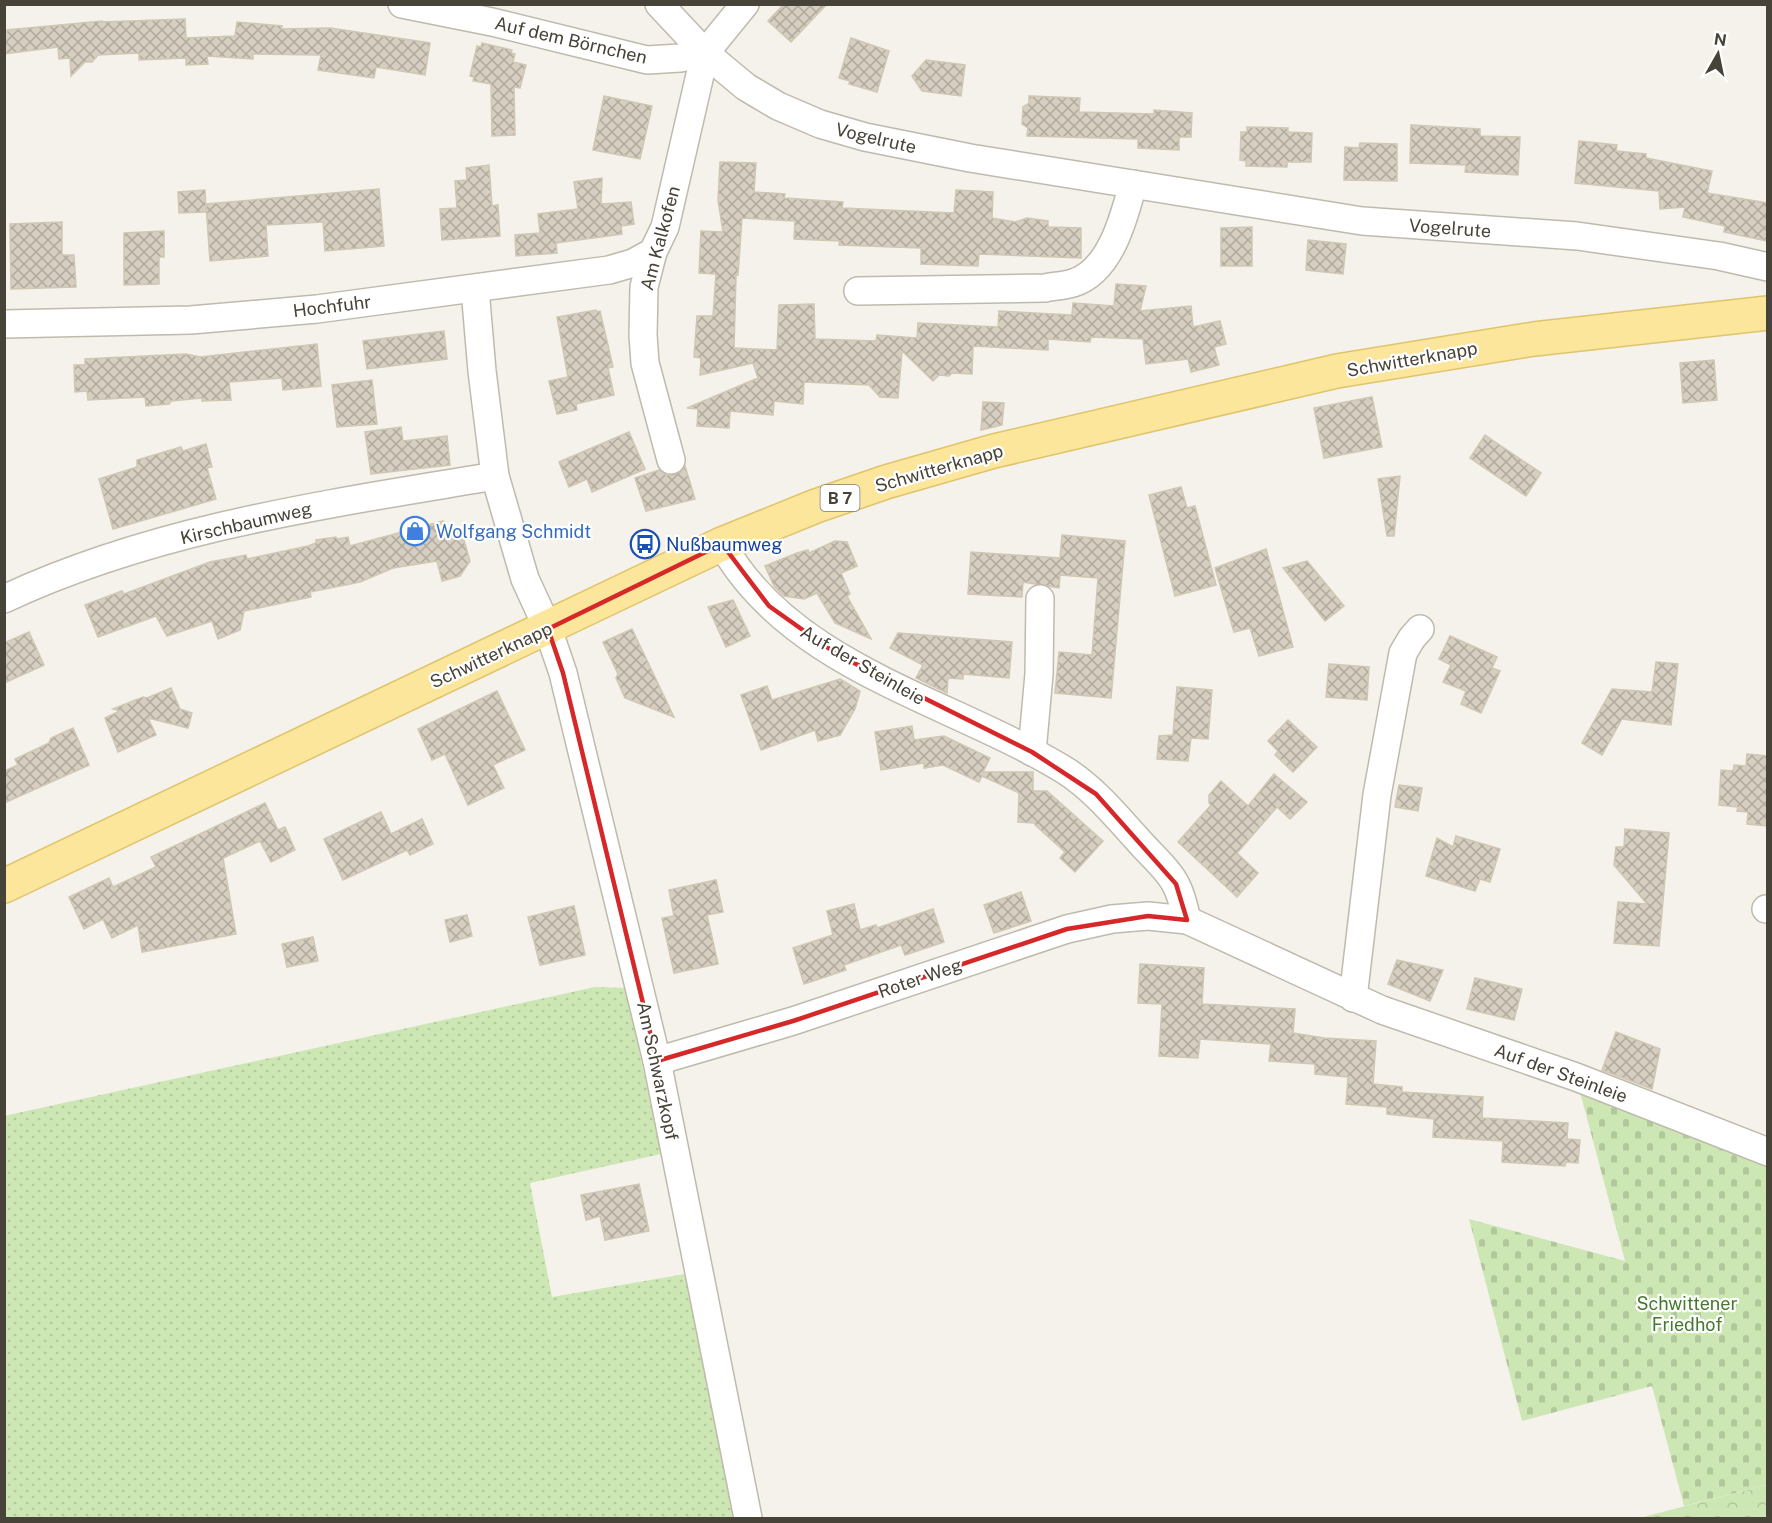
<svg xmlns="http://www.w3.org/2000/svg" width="1772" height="1523" viewBox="0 0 1772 1523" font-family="'Public Sans',sans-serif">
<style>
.grass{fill:url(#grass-dots)}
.forest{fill:url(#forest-crowns)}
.cemetery{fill:url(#cemetery-stones)}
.building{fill:url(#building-cross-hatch);stroke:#d0c7b3;stroke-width:1.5}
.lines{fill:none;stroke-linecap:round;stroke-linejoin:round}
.minor-casing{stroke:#c0baad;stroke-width:30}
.major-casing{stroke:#e0c46c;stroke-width:36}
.minor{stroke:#fff;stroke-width:27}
.major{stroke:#fbe69c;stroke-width:33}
.marked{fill:none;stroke:#d62828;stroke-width:4.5;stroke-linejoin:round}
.labels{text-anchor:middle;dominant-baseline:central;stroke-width:4.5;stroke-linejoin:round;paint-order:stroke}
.shield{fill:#fff;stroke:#7f7b74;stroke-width:1.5}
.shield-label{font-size:16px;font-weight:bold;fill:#484338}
.street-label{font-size:18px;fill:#484338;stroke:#fff}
.shop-label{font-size:18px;fill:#366cbe;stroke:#fff;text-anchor:start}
.transit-label{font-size:18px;fill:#164399;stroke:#fff;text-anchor:start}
.park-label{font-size:18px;fill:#45792c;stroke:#fff}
</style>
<defs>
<pattern id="grass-dots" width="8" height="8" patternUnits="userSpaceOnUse" patternTransform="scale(1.5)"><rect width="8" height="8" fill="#cde7b4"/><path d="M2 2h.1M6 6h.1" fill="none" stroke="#b2c79c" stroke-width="1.8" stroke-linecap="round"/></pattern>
<pattern id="forest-crowns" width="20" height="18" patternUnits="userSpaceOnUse" patternTransform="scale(1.5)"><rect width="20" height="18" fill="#cde7b4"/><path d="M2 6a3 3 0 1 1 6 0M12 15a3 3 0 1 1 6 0" fill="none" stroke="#b2c79c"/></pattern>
<pattern id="cemetery-stones" width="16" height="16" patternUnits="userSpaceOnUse" patternTransform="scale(1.5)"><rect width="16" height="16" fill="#cde7b4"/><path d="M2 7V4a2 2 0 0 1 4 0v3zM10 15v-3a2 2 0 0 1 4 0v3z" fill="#b2c79c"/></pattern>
<pattern id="building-cross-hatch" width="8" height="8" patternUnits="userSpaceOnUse" patternTransform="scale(1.5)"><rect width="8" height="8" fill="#d6cec0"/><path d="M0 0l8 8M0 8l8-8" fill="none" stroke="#b0a99d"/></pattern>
</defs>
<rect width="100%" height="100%" fill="#f4f2ea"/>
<path class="grass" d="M595,987L626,988L661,1154L530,1183L552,1297L685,1274L734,1518H5L4,1116Z"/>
<path class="forest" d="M1767,1485V1518H1639Z"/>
<path class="cemetery" d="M1576,1077L1767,1152V1485L1684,1506L1652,1386L1522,1421L1469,1219L1625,1261Z"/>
<g class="building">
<path d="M784,4H827L791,42L768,21Z"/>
<path d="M185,19L186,38L235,36L237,22L282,26L281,29L330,28L430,43L425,75L376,67L374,78L318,70L321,55L253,54V59L207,56L208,64L186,65V58L139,60V53L98,55L92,62H85L71,76L70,58L59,59L58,47L4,54V33L7,32V30L102,21V22Z"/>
<path d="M851,38L889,51L877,92L849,84L850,81L839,78Z"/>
<path d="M482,43L512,50L511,53L515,54L513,62L526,65L520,88L514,87L515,135L492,136L491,84L473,81L474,77L470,76L477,46L481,47Z"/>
<path d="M926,60L965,65L961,96L922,91L912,76Z"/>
<path d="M604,96L652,106L640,159L593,150Z"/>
<path d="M1029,96L1080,98L1079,112L1154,114V110L1192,113L1191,137H1179V150L1138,148V139L1027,136L1028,128L1022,124L1023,107L1029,103Z"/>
<path d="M1411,125L1480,129V136L1520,137L1518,175L1465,172L1466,165L1410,163Z"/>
<path d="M1247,127L1288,128V132L1312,133L1311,162H1287V167L1246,166V161L1240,160L1241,132H1247Z"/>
<path d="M1579,141L1617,145L1616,151L1646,154V158L1712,171L1707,193L1767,203V241L1724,232L1725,226L1683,217L1685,207L1660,209L1659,191L1575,183Z"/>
<path d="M1360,143L1397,144V181L1344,180L1345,147L1359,148Z"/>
<path d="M720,162L756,163L754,192L785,194L784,198L843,202L842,208L954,213L956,190L993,192L992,218L1015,222L1027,218L1048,221V227L1081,228V258L979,254L978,266L921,264V248L839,245L840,241L794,239L795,221L742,218L738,275H736L734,348L777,350L779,305L814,304L815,339L876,341L877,335L917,338L918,323L998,327L999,311L1072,315L1073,303L1114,306L1116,284L1146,286L1140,311L1191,306L1193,327L1220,321L1226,344L1214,347L1219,365L1191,372L1188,359L1146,364L1143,339L1091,337L1090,342L1048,339V350L973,346L972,374L952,373L949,376L939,375L933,381L902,351L898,398L880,397L869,385L804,382L803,404L774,401L773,415L730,411L729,428L697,426L698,409L687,408L758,378L753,363L700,375L701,358L694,357L697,316H713L716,274L699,273L701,231L723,232L718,200Z"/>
<path d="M489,165L492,206L498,205L500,236L442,240L440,209L457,208L455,181L467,180L466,168Z"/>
<path d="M602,178L601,204L631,202L634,224L621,226L622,234L556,243L557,253L516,256L515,235L540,233L538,214L578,209L574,182Z"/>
<path d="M379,189L384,246L325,251L323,222L266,225L268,256L210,261L206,204Z"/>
<path d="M205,190L206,212L179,213L178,192Z"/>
<path d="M62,222V255H74L76,287L11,289L10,224Z"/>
<path d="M1252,227V266H1221V228Z"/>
<path d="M164,231V257H159V284L124,285V233Z"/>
<path d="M1308,240L1346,244L1343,274L1306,270Z"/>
<path d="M596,310L597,312L600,311L613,367L608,368L614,395L576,404L577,410L557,414L549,381L568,377L557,317Z"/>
<path d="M444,331L447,359L367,369L363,341Z"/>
<path d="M317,344L321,386L283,390L282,378L229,382L231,400L202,401V398L171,401L169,404L146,406L145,397L88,400L87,391L75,392L74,365H85V359L186,354L200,357Z"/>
<path d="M1714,360L1717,400L1683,403L1680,363Z"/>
<path d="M372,380L377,424L337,427L332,385Z"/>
<path d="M1372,397L1382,447L1324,458L1314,408Z"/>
<path d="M983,402L1004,403L1002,425L981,430Z"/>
<path d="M401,427L403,441L447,436L450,465L371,474L365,432Z"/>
<path d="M629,432L645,469L592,492L587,479L569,487L559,462Z"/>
<path d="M1485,435L1541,473L1526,496L1470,458Z"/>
<path d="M206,444L212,467L207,468L216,499L113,529L99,479L137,467V460L181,447L183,451Z"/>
<path d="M685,466L695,499L646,511L635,478L659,470L666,475H674L682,471Z"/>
<path d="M1400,476L1394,536H1387L1378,479Z"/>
<path d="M1181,487L1187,508L1195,506L1216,585L1175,596L1149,495Z"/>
<path d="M443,521L447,534L461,530L470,561L460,576L442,581L437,561L393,568L360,582L310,592L311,597L244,611L240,630L218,639L212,621L167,636L156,616L98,637L85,605L122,591L124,594L210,562L246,555L247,559L308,546L316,543V540L336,537L337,539L348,537L350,546Z"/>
<path d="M1062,535L1125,541L1111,698L1055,693L1059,652L1092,655L1098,578L1060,575L1059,588L1023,582L1022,597L968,594L971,552L1060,558Z"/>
<path d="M835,541L847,542L857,566L841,573L850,594L847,596L871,639L835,623L817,593L804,599L784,596L774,586L765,566L797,553L808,550L809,553Z"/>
<path d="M1266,549L1293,647L1259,656L1250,628L1234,632L1215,568Z"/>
<path d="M1307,561L1344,606L1325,621L1283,568Z"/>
<path d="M733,600L750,636L726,647L708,607Z"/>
<path d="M632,629L674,717L625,698L616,678L618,674L603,642Z"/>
<path d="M29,632L44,665L4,683V643Z"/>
<path d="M898,633L1012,642L1009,678L963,674V679L948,678L947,693L916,678L923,665L890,648Z"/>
<path d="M1450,636L1497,657L1492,668L1500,671L1481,713L1461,704L1466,691L1443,682L1451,665L1439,659Z"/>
<path d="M1656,662L1678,664L1671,725L1622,719L1602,755L1582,743L1612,689L1652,692Z"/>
<path d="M1329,664L1369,667L1367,700L1326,697Z"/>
<path d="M840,679L860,691L855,709L840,735L818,741L815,730L761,750L741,695L767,686L772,700Z"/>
<path d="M1177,687L1212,690L1208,739L1191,738L1188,761L1157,759L1159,736L1173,735Z"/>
<path d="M171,688L180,709L192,713L188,728L148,718L156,735L118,752L105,718L120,711L113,709L143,697L147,698Z"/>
<path d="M497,691L525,750L493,765L504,788L468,805L445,754L432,760L418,729Z"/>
<path d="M1288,720L1317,747L1293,772L1275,755L1278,751L1268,741Z"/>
<path d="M912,726L914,740L944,736L990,758L983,772H1033V791H1047L1103,841L1075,872L1060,858L1065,852L1035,825V823L1018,822L1019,793L982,776L979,782L943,765L924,768V763L881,770L875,732Z"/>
<path d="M73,728L89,765L4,803V771L18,765L15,759L49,743L51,738Z"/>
<path d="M1747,754L1767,756V826L1747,824L1748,812L1737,811L1738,807L1719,805L1721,770L1733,771L1734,765L1746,766Z"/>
<path d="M1274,774L1307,802L1290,819L1277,807L1237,853L1258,873L1237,897L1178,842L1211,805L1209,803V795L1221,781L1248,806Z"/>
<path d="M1399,785L1422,788L1418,811L1395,807Z"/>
<path d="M265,803L278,830L285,827L295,850L271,862L260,841L223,858L236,934L142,952L138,925L112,938L103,919L84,929L69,897L109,878L113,887L156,867L151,857Z"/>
<path d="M381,812L391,834L422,819L433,844L410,855L407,850L343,880L324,839Z"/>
<path d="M1625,829L1669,833L1659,946L1614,943L1618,902L1647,904L1614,865L1616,847H1624Z"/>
<path d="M1456,836L1500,849L1490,882L1480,879L1475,891L1426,876L1437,838L1453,847Z"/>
<path d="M716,880L723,912L707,915L718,964L674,973L662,918L674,916L669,890Z"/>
<path d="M1021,892L1031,921L994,933L984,905Z"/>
<path d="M854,904L860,930L876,925L877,928L933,909L944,942L905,955L901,945L844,965L846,970L804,984L793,948L833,935L827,911Z"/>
<path d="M574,906L585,955L540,965L528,917Z"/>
<path d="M467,915L472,936L450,942L445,920Z"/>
<path d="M313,937L318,961L287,967L282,944Z"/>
<path d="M1397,960L1443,970L1430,1001L1388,984Z"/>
<path d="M1140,964L1204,968L1202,1004L1295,1009L1293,1033L1324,1038L1376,1041L1373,1084L1402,1087V1092L1483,1097L1482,1118L1568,1123L1567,1139L1580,1140L1578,1163L1566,1162L1565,1166L1502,1162L1503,1141L1433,1137L1434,1119L1387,1114V1107L1346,1104L1348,1077L1315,1074V1064L1269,1061L1271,1044L1200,1039L1198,1058L1159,1056L1162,1004L1138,1003Z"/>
<path d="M1475,978L1522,989L1514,1020L1467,1009Z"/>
<path d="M1616,1032L1660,1049L1652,1089L1602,1070Z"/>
<path d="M639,1184L649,1231L605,1240L600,1216L586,1220L581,1195Z"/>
</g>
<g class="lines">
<g class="minor-casing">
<g id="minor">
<path d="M402,4L492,22L647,60L680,58L705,53"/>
<path d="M659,4L705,53L746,87L778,106L820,124L865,137L970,158L1362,221L1577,236L1719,256L1768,267"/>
<path d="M475,289L482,371L495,476L525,579L548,629L563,673L657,1061L748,1518"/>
<path d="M858,291L1045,288C1054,286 1064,286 1073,283C1110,272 1124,218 1133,184"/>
<path d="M4,324L191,320L317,309L609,270L633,263L653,252"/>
<path d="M671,460L645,363L643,335L644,287L653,252L665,227L705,53L745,4"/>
<path d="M722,544C791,668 953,701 1066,771C1094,789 1116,816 1138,840C1149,853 1169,870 1176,885C1182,896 1184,908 1187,920L1382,1010L1576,1077L1768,1152"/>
<path d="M4,599C158,527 329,504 495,476"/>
<path d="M1032,752L1039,674L1040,599"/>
<path d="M1766,909H1768"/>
<path d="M1353,998L1377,795L1403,653L1412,638L1420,629"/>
<path d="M657,1061L793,1021L1067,929L1112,919L1148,916L1187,920"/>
</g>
</g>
<g class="major-casing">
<path id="major" d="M4,886L722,544L816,506L886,482L994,451L1337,371L1534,339L1768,313"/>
</g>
<use href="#minor" class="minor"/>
<use href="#major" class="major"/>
</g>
<path class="marked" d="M722,544L769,606L838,655L1032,752L1096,794L1176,884L1187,920L1148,916L1067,929L793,1021L657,1061L563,673L548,629Z"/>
<defs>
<g id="shop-ring" transform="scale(1.5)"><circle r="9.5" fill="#fff" stroke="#3f7fe0" stroke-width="1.5"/><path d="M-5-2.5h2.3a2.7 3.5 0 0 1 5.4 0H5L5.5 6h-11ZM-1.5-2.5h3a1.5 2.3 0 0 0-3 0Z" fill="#3f7fe0"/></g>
<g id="bus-ring" transform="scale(1.5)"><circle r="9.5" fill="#fff" stroke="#1a4fb4" stroke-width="1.5"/><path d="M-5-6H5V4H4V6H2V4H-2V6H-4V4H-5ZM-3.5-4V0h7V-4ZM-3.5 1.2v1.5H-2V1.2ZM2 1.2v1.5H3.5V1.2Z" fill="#1a4fb4"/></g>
</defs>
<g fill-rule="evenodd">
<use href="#shop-ring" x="415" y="531"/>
<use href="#bus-ring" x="645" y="544"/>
</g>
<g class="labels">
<rect class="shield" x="820.5" y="485" width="39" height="26" rx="4.5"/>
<g class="shield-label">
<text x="840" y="498">B 7</text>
</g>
<g class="street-label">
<text transform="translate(571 40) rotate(13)">Auf dem Börnchen</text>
<text transform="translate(876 138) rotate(13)">Vogelrute</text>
<text transform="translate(1450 228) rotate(4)">Vogelrute</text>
<text transform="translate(660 238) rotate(-75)">Am Kalkofen</text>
<text transform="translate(332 306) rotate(-7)">Hochfuhr</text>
<text transform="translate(1412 359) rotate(-10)">Schwitterknapp</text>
<text transform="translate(939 468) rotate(-16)">Schwitterknapp</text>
<text transform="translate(246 523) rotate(-13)">Kirschbaumweg</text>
<text transform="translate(491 655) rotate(-25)">Schwitterknapp</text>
<text transform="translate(863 665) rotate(30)">Auf der Steinleie</text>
<text transform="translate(920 978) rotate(-19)">Roter Weg</text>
<text transform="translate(658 1071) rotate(78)">Am Schwarzkopf</text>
<text transform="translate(1561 1073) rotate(20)">Auf der Steinleie</text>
</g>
<g class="shop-label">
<text x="436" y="531">Wolfgang Schmidt</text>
</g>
<g class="transit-label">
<text x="666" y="544">Nußbaumweg</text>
</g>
<g class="park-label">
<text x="1687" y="1303">Schwittener<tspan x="1687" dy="21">Friedhof</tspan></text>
</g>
</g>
<rect width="1772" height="1523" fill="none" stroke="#484338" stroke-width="12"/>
<g transform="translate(1718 54) rotate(9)" stroke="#ffffff" stroke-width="4.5" paint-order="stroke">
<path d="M0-4.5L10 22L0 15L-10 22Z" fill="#484338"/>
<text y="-9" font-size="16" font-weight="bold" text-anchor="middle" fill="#484338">N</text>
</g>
</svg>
